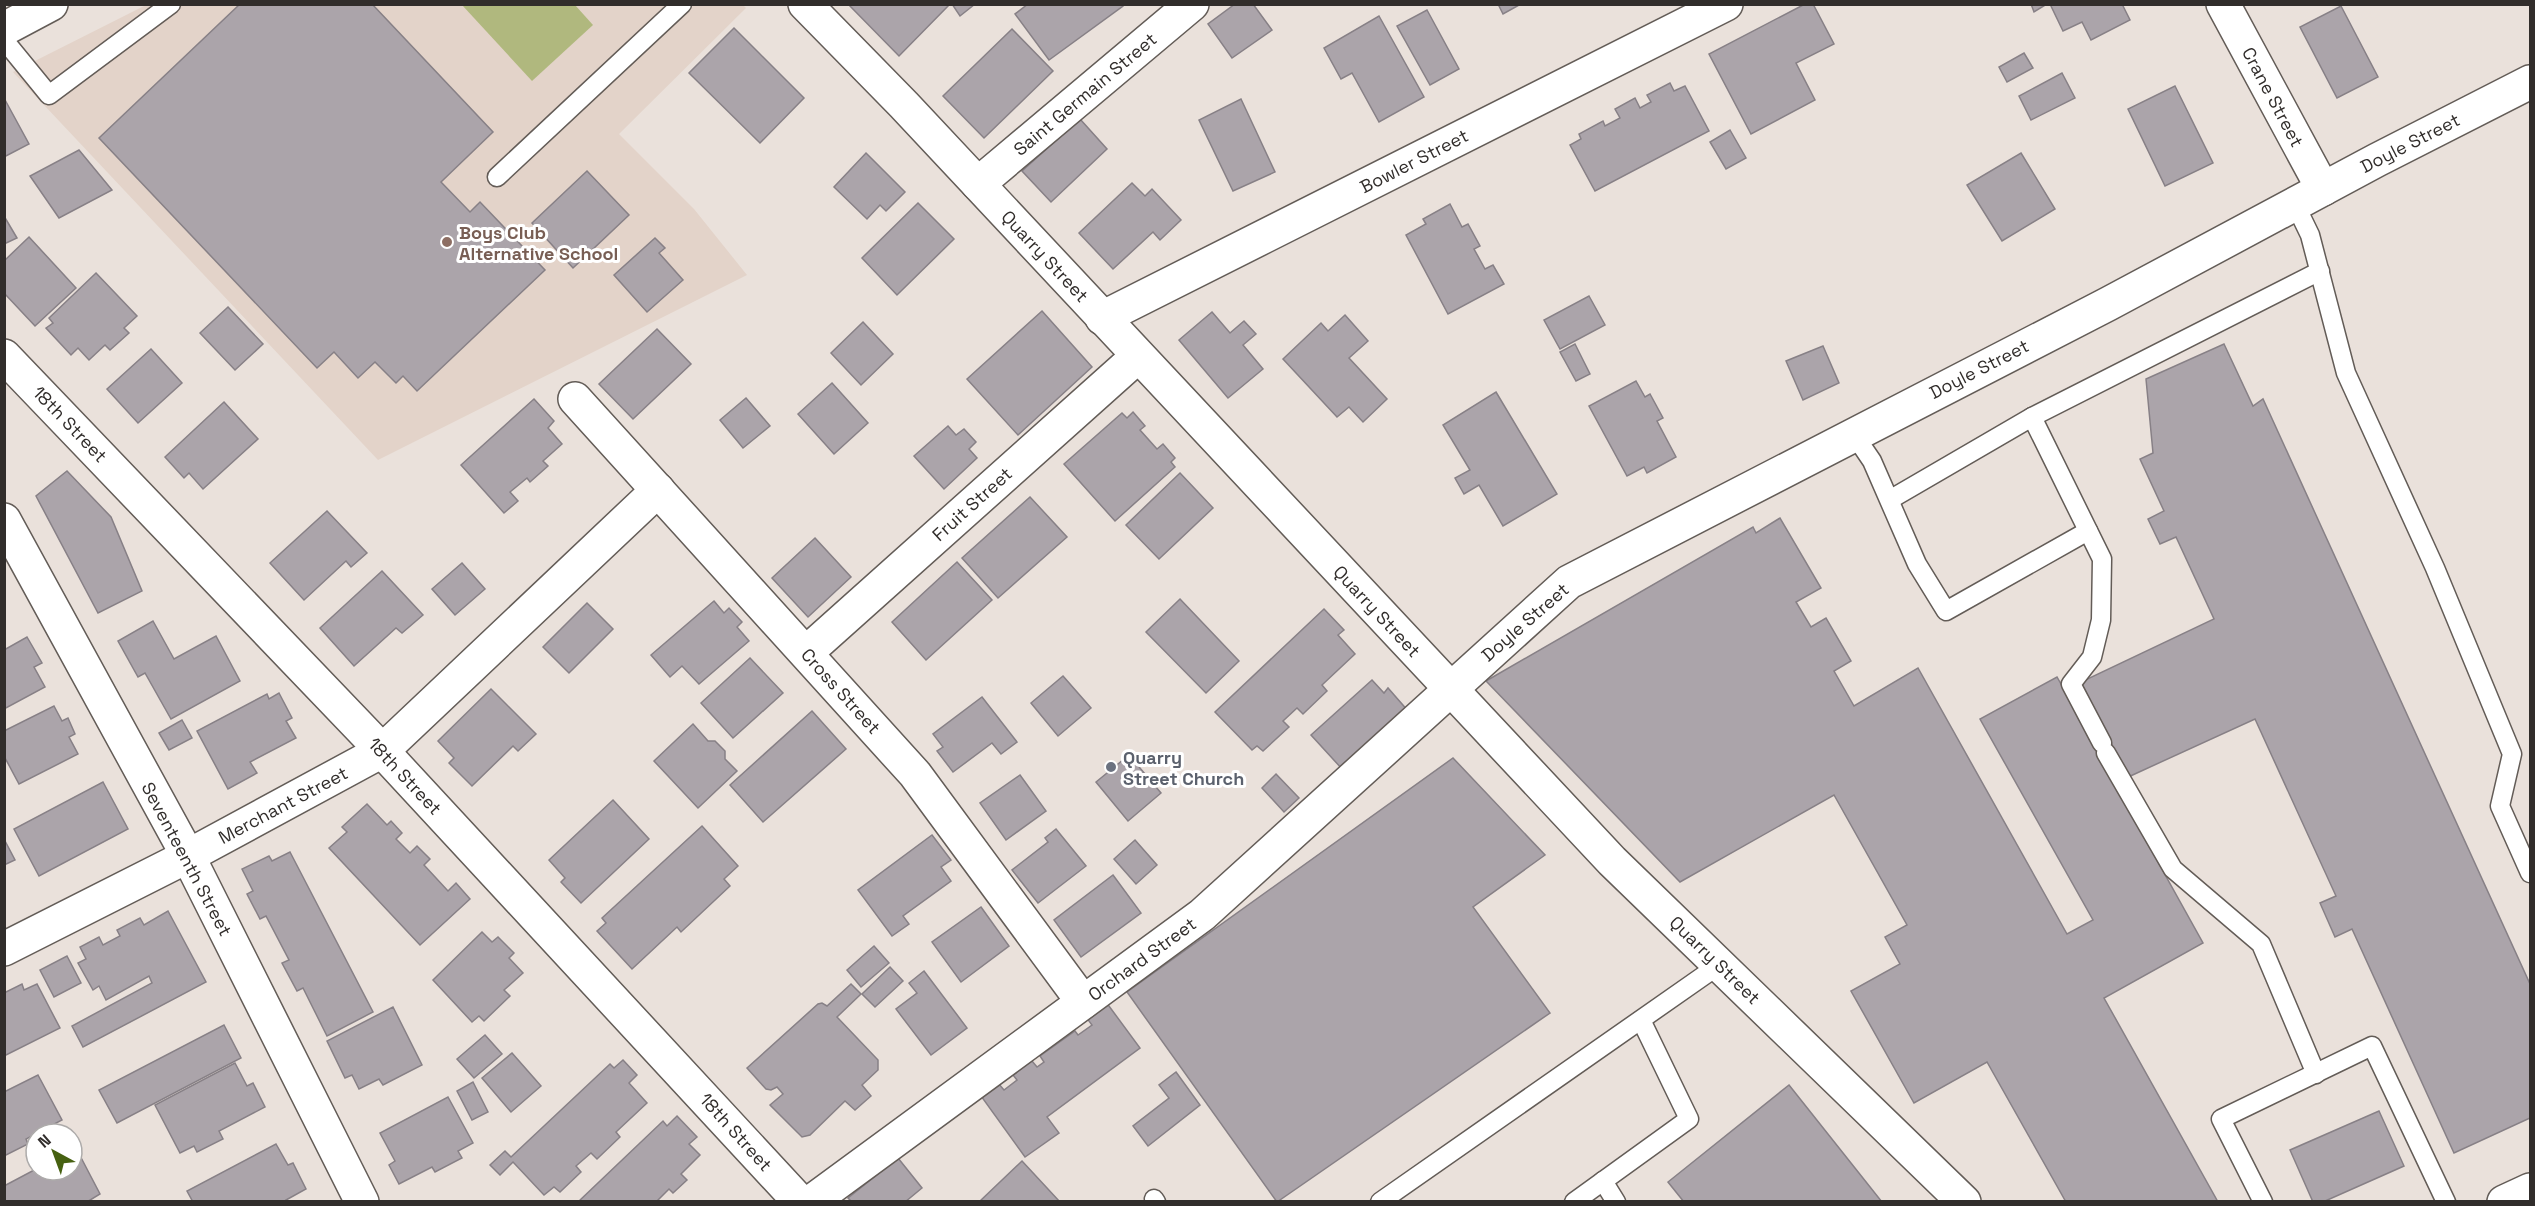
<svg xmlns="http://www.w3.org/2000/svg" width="2535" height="1206" viewBox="0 0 2535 1206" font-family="'Space Grotesk',sans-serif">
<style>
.built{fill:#e3d3c9}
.garden{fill:#b0b87e}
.building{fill:#aba4aa;stroke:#878086;stroke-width:1.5}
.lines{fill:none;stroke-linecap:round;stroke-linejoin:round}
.lane-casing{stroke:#635c57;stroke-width:21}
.street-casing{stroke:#635c57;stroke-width:36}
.secondary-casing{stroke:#635c57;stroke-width:36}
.lane{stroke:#fff;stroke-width:18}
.street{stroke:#fff;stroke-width:33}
.secondary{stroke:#fff;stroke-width:33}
.education-dot{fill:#8d6e63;stroke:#fff;stroke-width:2}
.worship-dot{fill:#6b7280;stroke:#fff;stroke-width:2}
.labels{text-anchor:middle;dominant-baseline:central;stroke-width:6;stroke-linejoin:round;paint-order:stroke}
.street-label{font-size:18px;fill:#312d2b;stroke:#fff}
.education-label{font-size:18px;font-weight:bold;fill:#785e54;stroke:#fff;text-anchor:start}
.worship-label{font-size:18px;font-weight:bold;fill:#5b616d;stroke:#fff;text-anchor:start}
</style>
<rect width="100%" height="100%" fill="#eae1db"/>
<path class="built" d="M146,5H743L746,8L619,134L694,209L747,275L378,460L13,72Z"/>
<path class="garden" d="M462,5H575L593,25L532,81Z"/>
<g class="building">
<path d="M240,4H372L493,132L441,182L470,212L480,202L545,270L417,391L403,376L396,383L375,362L358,378L334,352L317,368L99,138Z"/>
<path d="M848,4H950L899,56Z"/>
<path d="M952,4H975L960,16Z"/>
<path d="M1028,4H1123V6L1049,60L1015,14Z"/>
<path d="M1235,4H1253L1272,30L1232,58L1208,24Z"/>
<path d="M1498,4H1521L1503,14Z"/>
<path d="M1805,4H1813L1834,44L1796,63L1815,100L1751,134L1709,54Z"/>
<path d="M2031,4H2047L2034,12Z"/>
<path d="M2050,4H2122L2130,20L2091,40L2082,22L2063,31Z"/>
<path d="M2341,6L2378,77L2337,98L2300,27Z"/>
<path d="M1427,10L1459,69L1430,85L1397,26Z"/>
<path d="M1379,16L1424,97L1379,122L1352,73L1341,79L1324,48Z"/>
<path d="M734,28L804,98L760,143L689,73Z"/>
<path d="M1012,29L1053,71L984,138L943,96Z"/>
<path d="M2024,53L2033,68L2007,82L1999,67Z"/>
<path d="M2062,73L2075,98L2031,120L2019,96Z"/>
<path d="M1670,83L1674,91L1685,86L1709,131L1595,191L1570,145L1581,139L1579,134L1603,121L1605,126L1620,118L1615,109L1635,98L1640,108L1651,102L1647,95Z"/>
<path d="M2175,86L2213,163L2165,186L2128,109Z"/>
<path d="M4,98L29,144L4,157Z"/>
<path d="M1241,99L1275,172L1233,191L1199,120Z"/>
<path d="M1080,119L1107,149L1051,202L1022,171Z"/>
<path d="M1730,130L1746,158L1726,169L1710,142Z"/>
<path d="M79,150L112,190L59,218L30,176Z"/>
<path d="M866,153L905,192L886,211L880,205L867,219L834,187Z"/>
<path d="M2021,153L2055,209L2002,241L1967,185Z"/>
<path d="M587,171L629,215L573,268L532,223Z"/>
<path d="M1132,183L1145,196L1152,189L1181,220L1160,240L1153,232L1113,269L1079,233Z"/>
<path d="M918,203L954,239L897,295L862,258Z"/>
<path d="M1450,204L1462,227L1468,224L1480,246L1474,249L1485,269L1493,265L1504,284L1448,314L1406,235L1426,224L1423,219Z"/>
<path d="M4,216L17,238L4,244Z"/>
<path d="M29,237L76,288L35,326L4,293V261Z"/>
<path d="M655,238L665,248L659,253L683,280L647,312L614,275Z"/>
<path d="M96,273L137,316L124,328L129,333L110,350L105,345L89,360L78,348L71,355L46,328L53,323L49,318Z"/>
<path d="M1589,296L1605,325L1560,349L1544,320Z"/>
<path d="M228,307L263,344L235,370L200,333Z"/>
<path d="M1042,311L1092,367L1018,435L967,379Z"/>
<path d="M1212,312L1230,333L1244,321L1256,334L1243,345L1263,369L1228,398L1179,340Z"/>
<path d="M1345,315L1368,341L1349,358L1387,399L1363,422L1349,407L1337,417L1283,359L1321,323L1328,331Z"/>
<path d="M863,322L893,354L861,385L831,353Z"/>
<path d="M657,329L691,364L633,419L599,384Z"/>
<path d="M1575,344L1590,374L1576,381L1560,352Z"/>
<path d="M2224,344L2253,406L2263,399L2530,984V1118L2454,1153L2352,929L2335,937L2320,903L2336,896L2255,719L2126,778L2099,756L2203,943L2104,998L2218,1202H2066L1987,1062L1914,1103L1851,991L1900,964L1885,937L1907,925L1834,795L1680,882L1486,681L1753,527L1756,533L1780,518L1821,588L1796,602L1811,627L1826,618L1851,661L1834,671L1854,706L1918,668L2067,934L2093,920L1980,719L2057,677L2096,746L2109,739L2081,682L2214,619L2176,537L2160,544L2148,519L2164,511L2140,459L2153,453L2146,379Z"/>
<path d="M1823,346L1839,383L1803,400L1786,361Z"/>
<path d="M151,349L182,383L138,423L107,389Z"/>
<path d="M1636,381L1645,397L1650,394L1663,418L1657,421L1676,457L1647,473L1644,467L1627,476L1589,406Z"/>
<path d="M832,383L868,423L834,454L798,414Z"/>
<path d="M1496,392L1557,494L1503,526L1479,485L1464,494L1455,478L1470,470L1443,425Z"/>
<path d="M746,398L770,426L743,448L720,420Z"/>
<path d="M534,399L554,421L548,428L562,444L543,461L548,466L530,482L527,478L510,492L518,501L504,513L461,465Z"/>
<path d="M224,402L258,439L203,489L189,473L184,478L165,457Z"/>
<path d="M1133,412L1145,426L1140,430L1157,449L1163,444L1175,458L1171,462L1175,467L1115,521L1064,464L1122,413L1127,418Z"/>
<path d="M948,426L956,435L964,429L976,442L969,449L977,458L944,489L914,456Z"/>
<path d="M67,471L111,517L142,591L98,613L36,496Z"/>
<path d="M1180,473L1213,508L1159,559L1126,525Z"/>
<path d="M1030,497L1067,537L998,598L962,558Z"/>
<path d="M327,511L367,553L351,567L346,561L304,600L270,563Z"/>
<path d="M815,538L851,577L808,617L772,578Z"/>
<path d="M957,562L992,600L926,660L892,622Z"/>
<path d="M462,563L485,589L455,615L432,589Z"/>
<path d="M382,571L423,615L402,633L396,628L354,666L320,628Z"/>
<path d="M1180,599L1239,661L1206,693L1146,632Z"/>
<path d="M714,601L724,613L729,608L742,622L737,627L749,641L699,684L682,666L670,677L651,655Z"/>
<path d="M587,603L613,629L569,673L543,647Z"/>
<path d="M1324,609L1344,630L1338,635L1355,654L1322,685L1327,691L1303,714L1297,708L1283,721L1289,727L1263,751L1257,746L1252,750L1215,712Z"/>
<path d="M153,621L174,659L216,636L240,681L171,719L145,673L138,677L118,641Z"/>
<path d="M27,637L42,663L34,667L45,687L4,709V650Z"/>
<path d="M750,658L783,693L733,738L701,703Z"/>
<path d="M1063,676L1091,708L1058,736L1031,703Z"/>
<path d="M1372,680L1384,693L1388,688L1409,712L1343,770L1311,735Z"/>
<path d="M491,689L536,734L518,751L513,746L472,786L449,763L454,758L438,741Z"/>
<path d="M279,693L292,718L286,721L296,738L250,762L257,773L228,789L197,731L267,694L269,699Z"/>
<path d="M982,697L1017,742L1001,754L992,743L953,772L937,751L943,747L933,734Z"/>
<path d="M54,706L62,721L68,718L75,734L69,737L78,754L19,784L4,756V731Z"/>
<path d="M812,711L846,749L763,822L730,785Z"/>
<path d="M182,720L192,738L169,750L159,733Z"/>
<path d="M693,724L708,741H715L725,751V759L737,771L698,808L654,761Z"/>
<path d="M1129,755L1161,793L1128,821L1096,782Z"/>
<path d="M1453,758L1545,855L1473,907L1550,1013L1277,1202L1127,992Z"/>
<path d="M1276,774L1299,798L1284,812L1262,788Z"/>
<path d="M1020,775L1046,811L1006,840L980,803Z"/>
<path d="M103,782L128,829L39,876L14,829Z"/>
<path d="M613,800L649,839L581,903L561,882L565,878L549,860Z"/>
<path d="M367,804L387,825L391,821L402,833L396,839L410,853L417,846L430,859L424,865L448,891L456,883L470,899L420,945L329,848L347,832L342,827Z"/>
<path d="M702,826L738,866L724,879L730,886L681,932L677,927L632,969L597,931L606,923L602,918Z"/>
<path d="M1056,829L1086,866L1038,903L1012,870L1048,842L1045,838Z"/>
<path d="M932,835L951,860L941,867L951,881L903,916L909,924L892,936L858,890Z"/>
<path d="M4,839L15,860L4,865Z"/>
<path d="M1135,840L1157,865L1136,884L1114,859Z"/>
<path d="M290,852L373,1012L327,1036L303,988L297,991L282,963L289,960L266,916L260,919L247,894L253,891L242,869L269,856L272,861Z"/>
<path d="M1113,875L1141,913L1081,957L1054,920Z"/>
<path d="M981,907L1009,946L961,982L932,942Z"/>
<path d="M168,911L206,982L83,1047L72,1026L152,983L149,976L106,1000L99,986L93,990L78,963L86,959L80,947L99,937L103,945L120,936L117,930L140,918L144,925Z"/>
<path d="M482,932L492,942L498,937L514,953L509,958L523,973L504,990L510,996L484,1021L479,1016L472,1022L433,980Z"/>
<path d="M874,946L889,963L861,987L847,970Z"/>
<path d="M67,956L81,983L54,997L40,970Z"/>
<path d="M890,967L903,981L875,1007L862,994Z"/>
<path d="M924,971L967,1028L931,1055L896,1009L917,993L909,983Z"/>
<path d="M22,984L24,990L37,984L60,1028L4,1056V993Z"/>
<path d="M851,984L861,994L837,1017L878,1060V1070L862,1085L871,1096L855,1110L845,1101L810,1135L802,1137L770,1105L783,1094L777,1087L771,1090L766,1089L747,1068L818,1004L822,1003L827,1006Z"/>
<path d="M1106,1002L1140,1048L1047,1117L1059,1133L1025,1157L981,1096L998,1083L1004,1090L1017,1080L1013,1075L1032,1061L1037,1067L1044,1062L1040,1056L1075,1031L1078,1035L1092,1025L1086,1017Z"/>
<path d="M393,1007L422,1065L383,1085L379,1079L359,1089L352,1075L345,1078L327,1041Z"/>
<path d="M224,1025L241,1058L117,1123L99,1090Z"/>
<path d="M485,1035L502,1054L474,1078L457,1059Z"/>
<path d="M512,1053L541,1086L511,1112L482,1078Z"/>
<path d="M623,1060L637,1075L629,1083L647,1103L616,1132L620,1137L597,1159L591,1153L576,1166L581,1172L560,1192L554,1187L544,1195L513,1162L500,1175L490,1165L505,1151L511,1157L610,1064L614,1068Z"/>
<path d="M235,1063L247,1086L253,1083L265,1107L219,1131L223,1139L197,1152L194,1146L180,1153L155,1105Z"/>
<path d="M1176,1072L1200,1105L1148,1146L1133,1126L1169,1098L1159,1085Z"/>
<path d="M38,1075L62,1120L26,1139L28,1144L4,1156V1092Z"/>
<path d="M473,1082L488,1112L472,1120L457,1091Z"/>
<path d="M1789,1085L1882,1202H1684L1668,1182Z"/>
<path d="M448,1097L473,1143L458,1151L462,1158L435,1172L432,1167L399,1184L389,1165L395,1161L380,1133Z"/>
<path d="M2379,1111L2404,1166L2323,1202H2313L2290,1150Z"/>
<path d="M677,1116L697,1137L689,1144L700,1155L681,1174L687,1180L673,1193L669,1189L656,1202H578L663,1121L667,1126Z"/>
<path d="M276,1144L288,1165L293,1163L306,1189L286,1200L288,1202H193L187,1191Z"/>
<path d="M76,1148L100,1194L87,1202H4V1186L36,1169L72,1170V1150Z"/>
<path d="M898,1158L922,1188L905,1202H852L848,1198Z"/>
<path d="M1022,1161L1060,1202H979Z"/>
</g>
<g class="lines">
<g class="lane-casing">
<g id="lane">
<path d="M4,40L49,95L171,4"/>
<path d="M497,177L682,4"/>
<path d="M2295,204L2310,235L2346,373L2435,568L2512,754L2500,806L2530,873"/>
<path d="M2032,417L2102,559L2101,620L2092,657L2071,684L2102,743"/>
<path d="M1853,433L1872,461L1917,564L1946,611L2088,531"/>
<path d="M1891,499L2032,417L2320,271"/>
<path d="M2106,753L2173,869L2261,944L2316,1074"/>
<path d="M1603,1181L1616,1202"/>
<path d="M1154,1199L1156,1202"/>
<path d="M1380,1202L1719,965"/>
<path d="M1574,1202L1689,1119L1641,1020"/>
<path d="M2263,1202L2221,1119L2372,1046L2446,1202"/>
</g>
</g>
<g class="street-casing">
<g id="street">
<path d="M2223,4L2323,189"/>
<path d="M978,184L1192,4"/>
<path d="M1102,318L1726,4"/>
<path d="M4,356L372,740L800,1202"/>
<path d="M575,399L915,774L1083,1002"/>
<path d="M4,520L188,856L362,1202"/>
<path d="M807,652L1138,356"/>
<path d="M4,949L188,856L382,751L658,490"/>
<path d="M811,1202L1202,915L1569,582L2108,304L2377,160L2530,82"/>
</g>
</g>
<g class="secondary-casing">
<g id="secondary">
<path d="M805,4L904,105L1612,861L1964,1202"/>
<path d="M4,29L51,4"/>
<path d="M2504,1202L2530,1190"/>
</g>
</g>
<use href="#lane" class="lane"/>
<use href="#street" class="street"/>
<use href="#secondary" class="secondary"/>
</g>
<circle class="education-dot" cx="447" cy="242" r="6"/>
<circle class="worship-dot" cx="1111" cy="767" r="6"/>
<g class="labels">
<g class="street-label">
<text transform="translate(1085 94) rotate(-40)">Saint Germain Street</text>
<text transform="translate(2273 97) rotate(62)">Crane Street</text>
<text transform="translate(2410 143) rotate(-27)">Doyle Street</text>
<text transform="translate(1414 161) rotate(-27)">Bowler Street</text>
<text transform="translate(1045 256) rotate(47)">Quarry Street</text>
<text transform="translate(1979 369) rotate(-27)">Doyle Street</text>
<text transform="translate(70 424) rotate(46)">18th Street</text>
<text transform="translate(972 504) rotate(-42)">Fruit Street</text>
<text transform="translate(1377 611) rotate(47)">Quarry Street</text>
<text transform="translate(1525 622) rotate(-41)">Doyle Street</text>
<text transform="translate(841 691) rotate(48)">Cross Street</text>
<text transform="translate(405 776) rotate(47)">18th Street</text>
<text transform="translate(283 805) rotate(-28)">Merchant Street</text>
<text transform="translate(187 859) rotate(62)">Seventeenth Street</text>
<text transform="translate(1142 959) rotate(-36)">Orchard Street</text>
<text transform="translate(1715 960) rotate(44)">Quarry Street</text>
<text transform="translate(736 1132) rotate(48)">18th Street</text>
</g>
<g class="education-label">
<text x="459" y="232">Boys Club<tspan x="459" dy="21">Alternative School</tspan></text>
</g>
<g class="worship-label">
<text x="1123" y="757">Quarry<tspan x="1123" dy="21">Street Church</tspan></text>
</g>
</g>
<rect width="2535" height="1206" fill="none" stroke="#312d2b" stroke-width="12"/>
<g transform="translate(54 1152) rotate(319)"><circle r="28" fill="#ffffff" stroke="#adabaa" stroke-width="1.5"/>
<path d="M0-4.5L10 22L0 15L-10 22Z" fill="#466111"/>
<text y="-9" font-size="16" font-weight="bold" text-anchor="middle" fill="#312d2b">N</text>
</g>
</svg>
